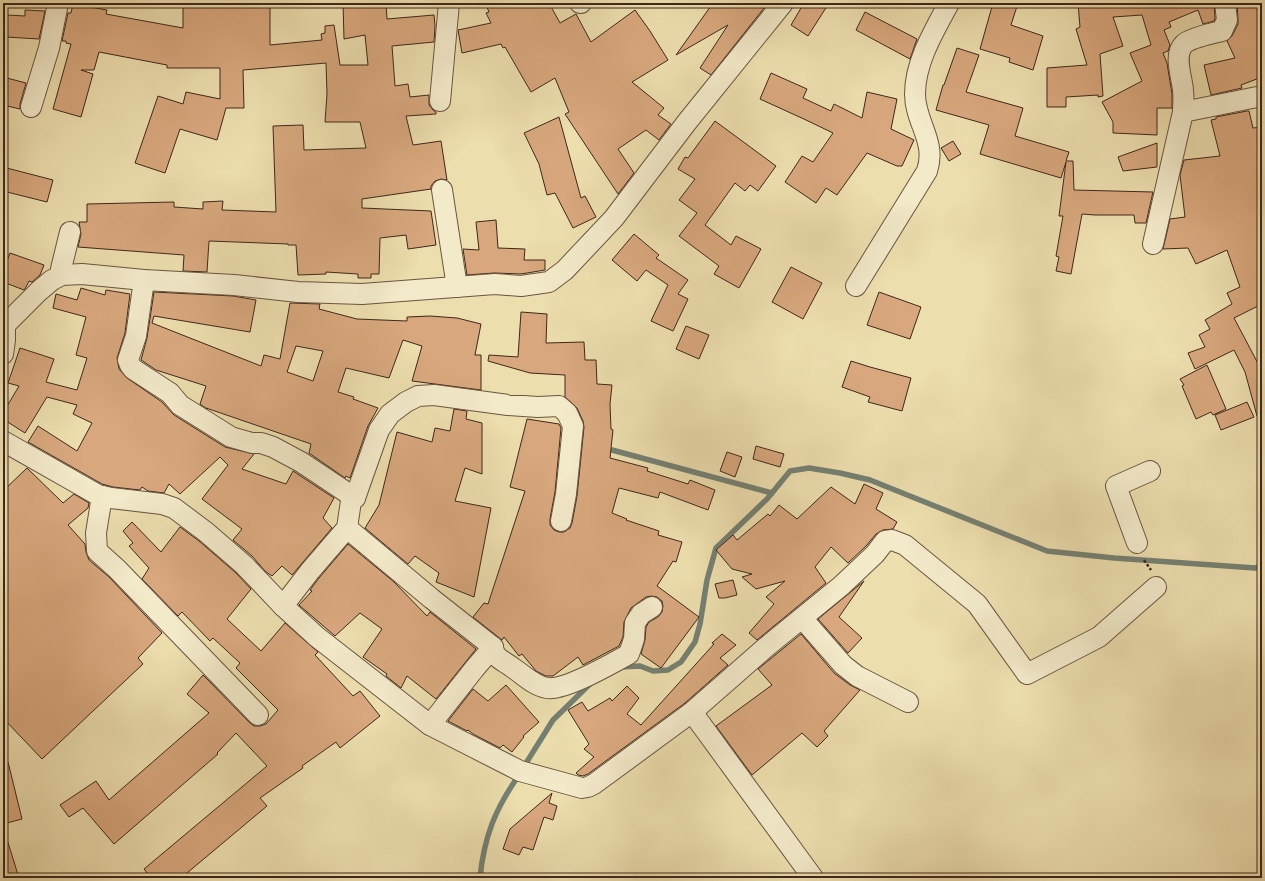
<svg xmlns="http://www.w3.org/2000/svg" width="1265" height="881" viewBox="0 0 1265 881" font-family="'IM FELL Double Pica',serif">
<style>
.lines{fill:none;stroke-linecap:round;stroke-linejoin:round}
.stream{stroke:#758072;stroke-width:5.5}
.building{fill:#d8a77d;stroke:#3e271d;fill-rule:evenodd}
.minor-casing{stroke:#6a5541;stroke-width:22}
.path{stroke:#3e271d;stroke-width:2.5;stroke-dasharray:3 2;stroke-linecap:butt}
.minor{stroke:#f3eaca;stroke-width:20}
</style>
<rect width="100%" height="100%" fill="#eddeae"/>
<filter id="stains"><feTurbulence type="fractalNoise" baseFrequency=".005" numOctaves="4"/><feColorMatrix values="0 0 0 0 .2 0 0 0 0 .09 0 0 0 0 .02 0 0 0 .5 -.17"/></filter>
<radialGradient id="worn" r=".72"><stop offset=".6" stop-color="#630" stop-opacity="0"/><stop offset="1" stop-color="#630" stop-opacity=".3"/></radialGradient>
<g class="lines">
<g class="stream">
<path d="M612,450L772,493"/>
<path d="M621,667L640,666L653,671L668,670L681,662L695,642L700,624L707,580L716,548L767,499L790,471L809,468L840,473L870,480L1047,551L1114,558L1255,568L1262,566"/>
<path d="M523,768L553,720L591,683"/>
<path d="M480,878C484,837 495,809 519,775"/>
</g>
</g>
<g class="building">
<path d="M183,3H270V45L322,40L321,34L325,33V26L334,25L340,65H368L365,35L344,39L343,3H386L387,19L434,15L435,26L434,42L392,46L395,86L408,84L410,97L429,95V105L433,110L436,112V114L406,116L413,145L441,141L447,180L441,179L435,181L431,186V189L362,199V208L431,211L436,245L408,249L406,235L380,238L379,274H371V278H358V274L326,272V274L298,275L296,245H288V244L209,241L207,272L183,271L184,255L78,247L81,234L79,222H87V204L174,202V207L203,209V202L223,201L222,210L276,212L273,126L303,125L304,150L366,148L360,122H325L327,94L326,63L243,70L244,108H226L217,140L180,129L165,173L135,163L158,96L183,104L186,92L220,99V68H167V65L99,52L94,70H81L93,74L81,117L53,109L71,44L66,43V41H62L68,13H71L73,4L107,10L106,14L183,28Z"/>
<path d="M485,3H549L560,23L576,14L591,42L635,10L650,31L668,60L632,82L664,108L658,115L671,124L659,140L646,130L618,149L634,173L618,194L565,114L569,112L555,78L531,92L505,47L503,48L501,44L462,53L458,30L491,23L486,13L489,12Z"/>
<path d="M713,3H768L711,75L700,68L728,25L676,55Z"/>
<path d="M804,3H829L808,36L791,25Z"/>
<path d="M993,3H1018L1011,25L1043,36L1033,70L1009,62L1010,58L980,49Z"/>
<path d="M1078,3H1214L1215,18L1214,21L1203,24L1198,10L1169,22L1171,27L1164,30L1170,45L1168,51L1163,53L1167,63L1172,94V108H1157V135L1113,133V122L1102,102L1142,81L1130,53L1151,45L1142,15L1113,17L1123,46L1100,54L1103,96L1098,97V95L1066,97V107H1047V68L1087,65L1076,29L1080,27Z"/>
<path d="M1237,3H1262V77L1241,85L1242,88L1211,95L1204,65L1235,58L1227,41L1232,36L1238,24V19Z"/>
<path d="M25,10L45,11L39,39L6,37L7,15L25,16Z"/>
<path d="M865,12L917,39L910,59L856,30Z"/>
<path d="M957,48L979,55L966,92L1023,108L1015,136L1069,152L1066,161H1073L1074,190L1153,192L1146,223H1135L1134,215H1095L1082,214L1071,274L1056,271L1059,257L1056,256L1063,216H1059L1066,162L1061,178L980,154L989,125L936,110L943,85H944Z"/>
<path d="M771,73L807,89L803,98L831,111L834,104L862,118L867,92L897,99L891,129L914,140L902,166H897L867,153L837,195L826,188L816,203L785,182L802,156L813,162L833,133L806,120L760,99Z"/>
<path d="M3,77L26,83L20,104V109L3,105Z"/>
<path d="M1247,111H1249L1253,128L1262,127V304L1234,318L1262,371V416H1257L1245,372L1234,350L1195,369L1188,353L1205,347L1199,335L1210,329L1205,320L1232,304L1227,293L1240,287L1227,250L1196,264L1188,248L1163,249L1170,219L1185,217L1180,175L1184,160L1220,156L1211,120L1216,119V117Z"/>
<path d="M559,117L581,198L585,196L596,217L573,228L555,193L547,195L539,164L524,133Z"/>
<path d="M715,121L776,166L758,191L750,185L745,191L735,183L705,225L731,245L736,236L761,249L739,288L714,274L719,266L679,236L697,213L679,200L695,179L678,169L685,157L688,158Z"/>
<path d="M953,141L961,154L949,161L941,148Z"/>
<path d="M1157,143V167L1123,171L1118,157Z"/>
<path d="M3,167L53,180L47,202L3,191Z"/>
<path d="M496,220L498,248L525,249L524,260H545V270L521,274L494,273L467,275L463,249L479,250L476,222Z"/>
<path d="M634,234L659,255L656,258L688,280L678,294L688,299L673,331L651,321L668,285L646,270L637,281L612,260Z"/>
<path d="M10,253L44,265L40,275L32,282L29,281L26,287L24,290L3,282V271Z"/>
<path d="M791,267L822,283L803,319L772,302Z"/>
<path d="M81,288L105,295L106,290L130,294L125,333L117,358L119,369L127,378L162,402L174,415L225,447L254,454L242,469L286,484L293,471L334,498L323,518L332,528L292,575L282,566L272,576L265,571L252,556L233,540L242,529L202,499L228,465L220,457L180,494L169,484L164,493L148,491L142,487L140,490L113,487L102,484L28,442L38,426L77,451L92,423L73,414L77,405L47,397L25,433L3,419V413L19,386L8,383L20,348L54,359L46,382L77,390L87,358L76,355L86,317L53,308L56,294L77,300Z"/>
<path d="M154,292L233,296L256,300L250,332L154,316L152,323L261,366L264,355L280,359L290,303L320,304L319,309L357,319L407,321V317L430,316L457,318L481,324L475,355H481V390L412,381L422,346L403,340L389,378L346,368L338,392L354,397L353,399L378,408L368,426L350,478L346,476L345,478L309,453L311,444L206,408L207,409L200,404L206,386L156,370L141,360L147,338ZM296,346L323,351L313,381L287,372Z"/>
<path d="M879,292L921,307L910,339L867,325Z"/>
<path d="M521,312L547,314L546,343L584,342L585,360H596L597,384L612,385L610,404L611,429L613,430L610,458L648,468L647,471L688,484L690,480L715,490L708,510L660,492L658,498L619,488L612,513L627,519L626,520L659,531L658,535L682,542L676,562L673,561L657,586L699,617L661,668L641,654L645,640L646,627L649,622L658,617L662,612L663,606L662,601L657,597L651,596L646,597L631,608L624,622L623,637L619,646L583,665L578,657L553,676H546L536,671L522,654L519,656L504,637L502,640L473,617L484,603L488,604L525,491L510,487L527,419L559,424L561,428L555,492L550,519V525L554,530L559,532H564L570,528L572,523L577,496L584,427L583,421L577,408L565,397V375L530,373L488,361L489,355L518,357Z"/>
<path d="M686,326L709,335L699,359L676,349Z"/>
<path d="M851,361L870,367L911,378L902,411L868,402L870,397L842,387Z"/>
<path d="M1207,365L1226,409L1213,415L1211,412L1196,419L1182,386L1184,385L1180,379Z"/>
<path d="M1247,402L1254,417L1221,430L1215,415Z"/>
<path d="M454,409L467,411L466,419L482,423V474L465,468L455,501L491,508L474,597L436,582L439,573L415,556L408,564L365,528L379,505L397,432L432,442L435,428L450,431Z"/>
<path d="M756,446L784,454L780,467L753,459Z"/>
<path d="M727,452L742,457L735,477L720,471Z"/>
<path d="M27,468L63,503L74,494L89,503L88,508L68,525L85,544L86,552L89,560L109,577L162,633L138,658L143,664L42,759L3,718V491Z"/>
<path d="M864,484L883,493L876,509L897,522L893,529L883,530L876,534L866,546L848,563L831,547L815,567L826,583L757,640L749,633L774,604L766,597L785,581L756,589L742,577L752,574L732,569L716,550L733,535L737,540L768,514L770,516L779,505L797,519L831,487L855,504Z"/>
<path d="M132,522L161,552L180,527L199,541L236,573L251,589L227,619L261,651L285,623L318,652L315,655L353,696L360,691L380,716L340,748L336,742L302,766L303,768L260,798L267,806L181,878H151L144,869L267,766L236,733L217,753L218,754L114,844L83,808L69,817L60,805L96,781L109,800L209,713L187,694L203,675L250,723L254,726H260L266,724L278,710L236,668L240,663L213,638L210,641L182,612L178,616L142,579L149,568L129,546L133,543L123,531Z"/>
<path d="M348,544L394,582L427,616L430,612L476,649L436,699L407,676L401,688L386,676L387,674L363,657L382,629L360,613L335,636L299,605L312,591L310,590L319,578Z"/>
<path d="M733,580L737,595L725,598H719L715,584Z"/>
<path d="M864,581L839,617L862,638L848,653L818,619Z"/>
<path d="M722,634L736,645L720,658L728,665L685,703L588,774L583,776L578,775L576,773L594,757L584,749L589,744L568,710L582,702L588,711L610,698L612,701L627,686L639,698L627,714L641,725L714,644L712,643Z"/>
<path d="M801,634L834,673L850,685L860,690L824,731L828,736L817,747L802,733L752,775L716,726L772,685L758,669Z"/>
<path d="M506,685L539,722L523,736L524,737L512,752L503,745L500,748L473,734L468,730L467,731L448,721L473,689L488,701Z"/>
<path d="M8,762L22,819L3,824V763Z"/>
<path d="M552,793L549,803L557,806L553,820L544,817L533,850L523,847L519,855L503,849L510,829Z"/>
<path d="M3,836H6L19,878H3Z"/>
</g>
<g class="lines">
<g class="minor-casing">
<g id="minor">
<path d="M580,3H581"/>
<path d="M440,101L449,3"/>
<path d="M31,107L49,48L58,3"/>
<path d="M1183,112L1262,96"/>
<path d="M442,190L457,287"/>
<path d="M1153,244L1183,112C1183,105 1184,97 1183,90C1182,77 1173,55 1184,44C1190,38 1213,33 1222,31L1227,20L1225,3"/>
<path d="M62,275L61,269L70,232"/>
<path d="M144,280L136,336L128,360L130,365L133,369L170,393L180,405L231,437L252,443H261L273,447L301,462L355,498"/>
<path d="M856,286L927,171C937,141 915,123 915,94C915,62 934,31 949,3"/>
<path d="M3,325L9,321L39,291L52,280L62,275L82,274L144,280L234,285L298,292L362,294L495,284L521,286L549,282L565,270L614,218L687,122L783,3"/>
<path d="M3,354L5,340V324"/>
<path d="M3,441L98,495L111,498L162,504L174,508L206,532L244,565L283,606L317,637L430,725L520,771L582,788L588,787L594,784L692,712L765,648L841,586L875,554L885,541L892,540L905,545L977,604L1027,674L1099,637L1156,587"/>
<path d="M102,496L96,533L97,551L117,569L258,715"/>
<path d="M347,528L432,599L493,647"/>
<path d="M1137,543L1116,486L1150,471"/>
<path d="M283,606L310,571L347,528L351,501L355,498L379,430L390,414L406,402L418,396L434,395L508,405L538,407L559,406L567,413L573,426L566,494L561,521"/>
<path d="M802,618L843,665L857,676L908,702"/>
<path d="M692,712L813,878"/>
<path d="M430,725L475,668L493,647C494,659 505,661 513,668C524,675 534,686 547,688C564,691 613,663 629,654L634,639L635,623L641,614L652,607"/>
</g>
</g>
<path class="path" d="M1144,560L1151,570"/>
<use href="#minor" class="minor"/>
</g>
<rect width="1265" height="881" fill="none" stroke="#eddeae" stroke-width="16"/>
<rect x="4" y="4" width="1257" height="873" fill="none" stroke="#3e271d" stroke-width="2"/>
<rect x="8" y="8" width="1249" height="865" fill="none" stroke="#3e271d"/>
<rect width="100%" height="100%" filter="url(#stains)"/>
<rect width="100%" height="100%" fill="url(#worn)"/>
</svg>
